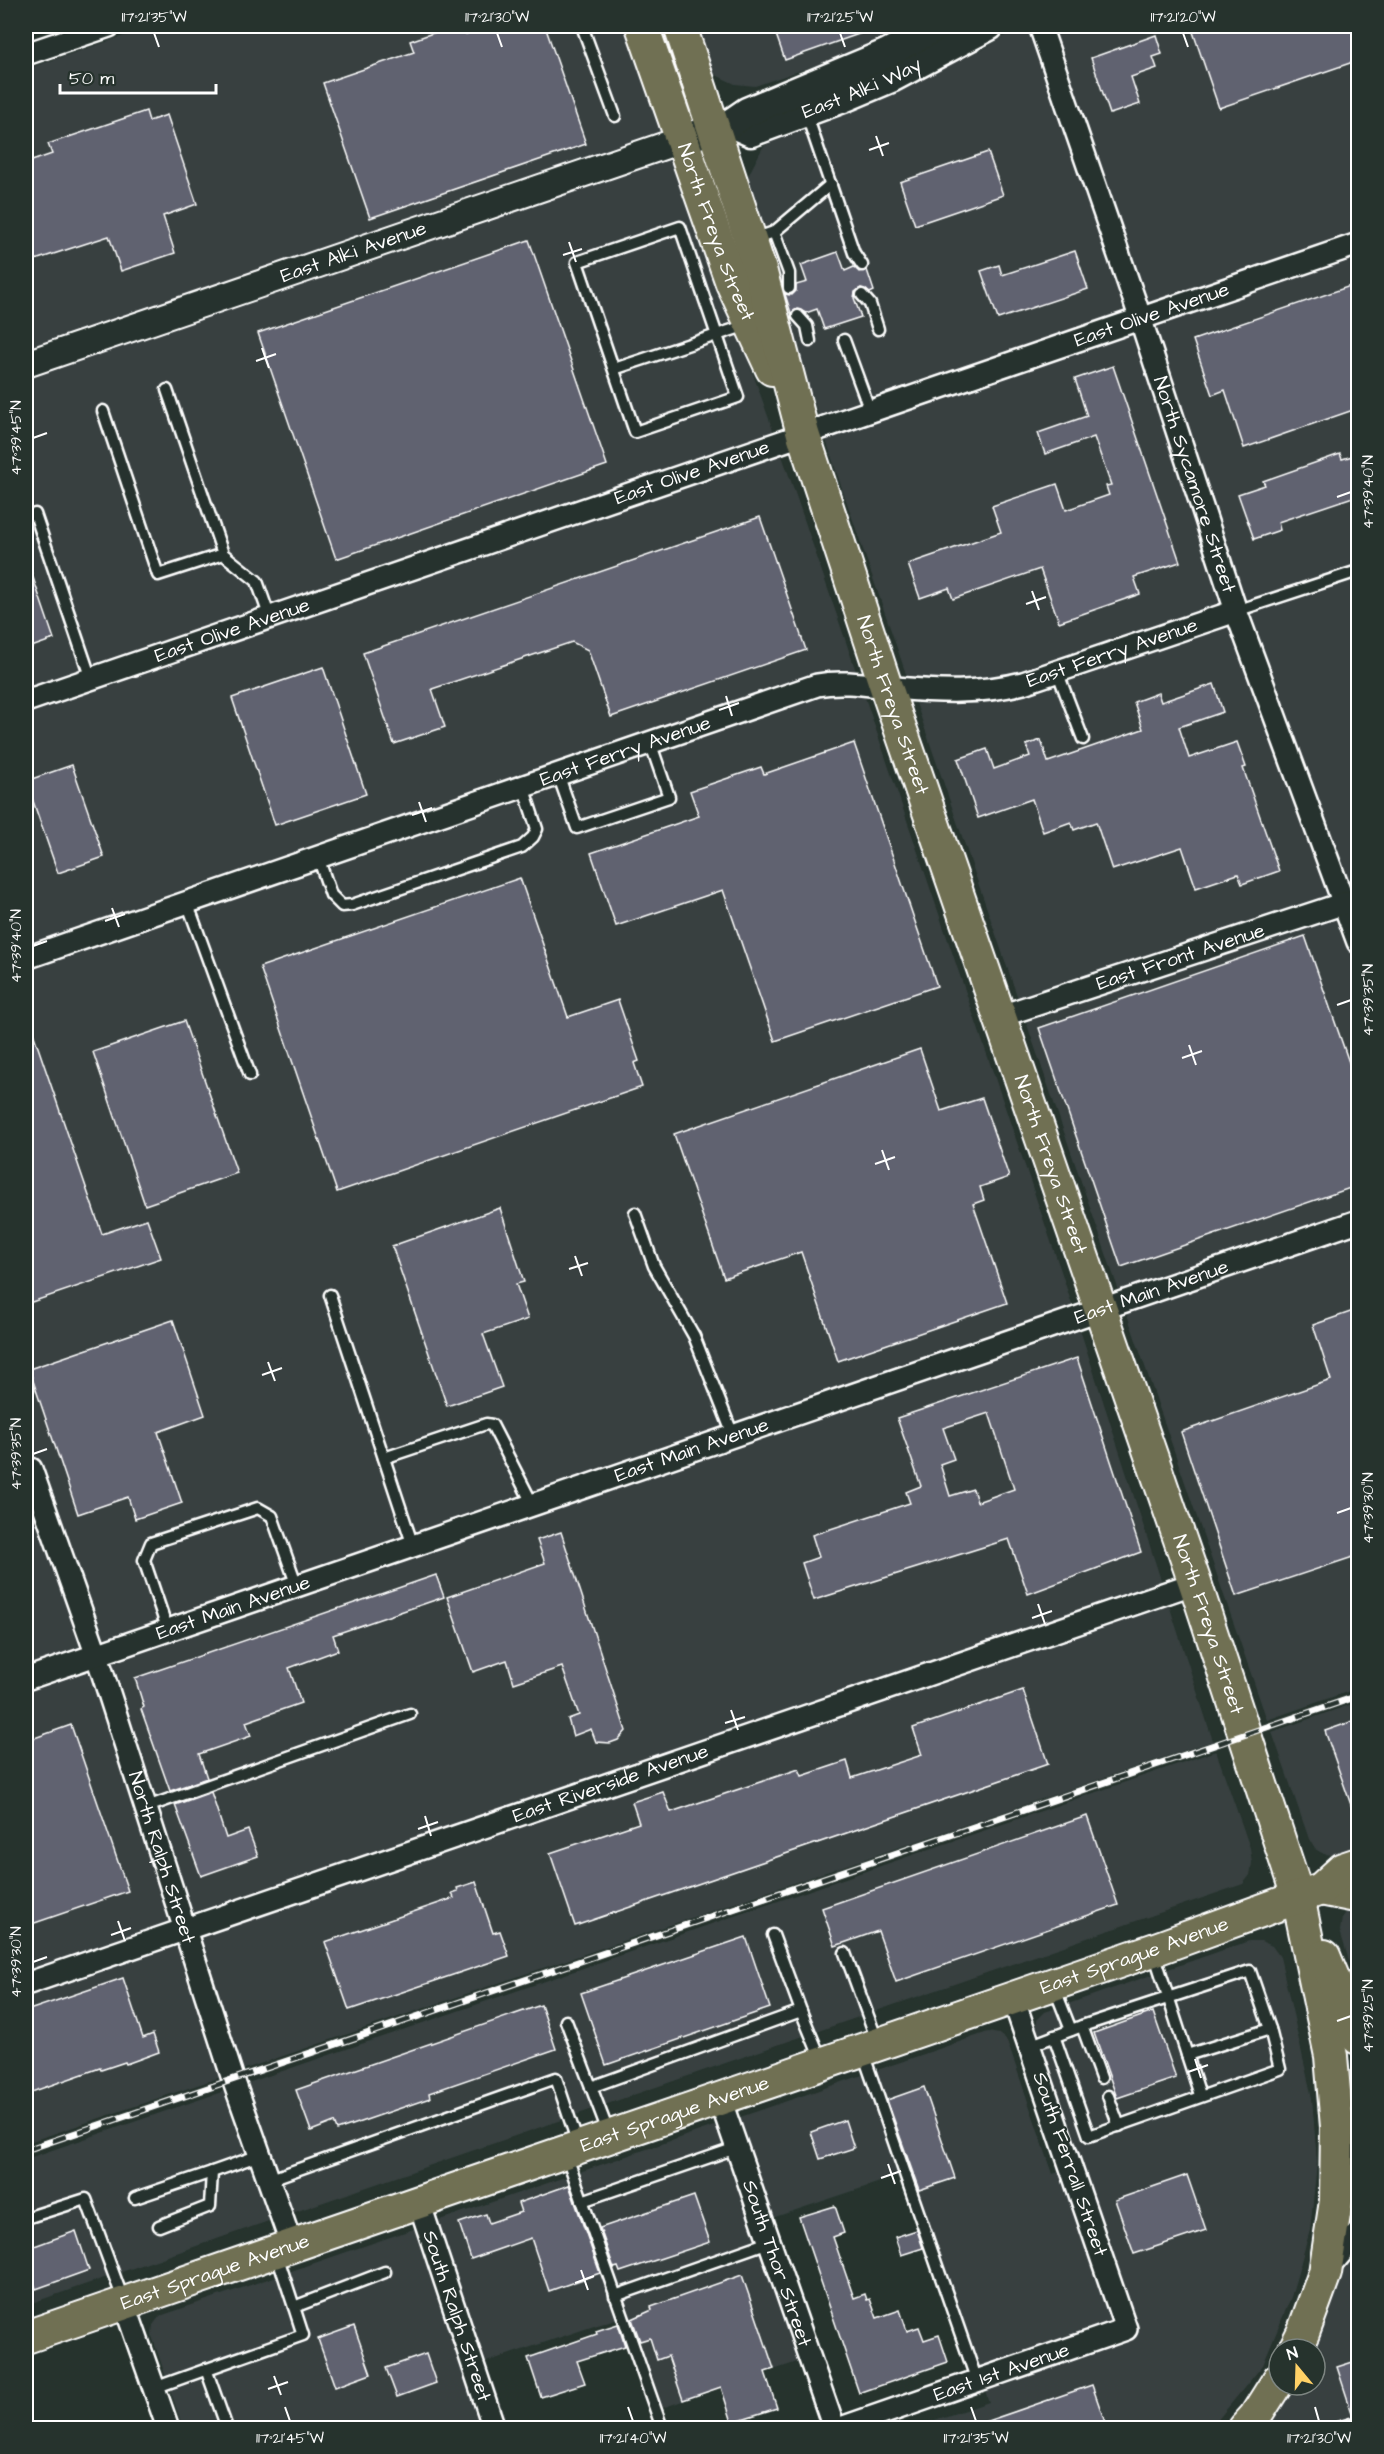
<svg xmlns="http://www.w3.org/2000/svg" width="1384" height="2454" viewBox="0 0 1384 2454" font-family="'Architects Daughter',sans-serif">
<style>
.built{fill:#384141}
.building{fill:#61626f;stroke:#fff;stroke-width:1.5;fill-rule:evenodd}
.lines{fill:none;stroke-linecap:round;stroke-linejoin:round}
.service-casing{stroke:#fff;stroke-width:15}
.minor-casing{stroke:#fff;stroke-width:26}
.tertiary-casing{stroke:#fff;stroke-width:30}
.secondary-casing{stroke:#fff;stroke-width:33}
.primary-casing{stroke:#fff;stroke-width:36}
.service{stroke:#26332d;stroke-width:10}
.minor{stroke:#26332d;stroke-width:21}
.tertiary{stroke:#26332d;stroke-width:26}
.secondary{stroke:#26332d;stroke-width:28}
.primary{stroke:#706f52;stroke-width:32}
.rail-casing{stroke:#fff;stroke-width:7}
.rail{stroke:#26332d;stroke-width:4.5;stroke-dasharray:14;stroke-linecap:butt}
.ticks{fill:none;stroke:#fff;stroke-width:2}
.labels{text-anchor:middle;dominant-baseline:central;stroke-width:4.5;stroke-linejoin:round;paint-order:stroke}
.street-label{font-size:20px;fill:#fff;stroke:#26332d}
.neatline{fill:none;stroke:#fff;stroke-width:2}
.ticks-label{font-size:15px;text-anchor:middle;fill:#fff}
</style>
<rect width="100%" height="100%" fill="#26332d"/>
<filter id="ink" filterUnits="userSpaceOnUse"><feTurbulence type="fractalNoise" baseFrequency=".0167" numOctaves="2"/><feDisplacementMap in="SourceGraphic" scale="12" xChannelSelector="R" yChannelSelector="G"/><feConvolveMatrix kernelMatrix="1 2 1 2 8 2 1 2 1" color-interpolation-filters="sRGB"/></filter>
<g filter="url(#ink)">
<g class="built">
<path d="M153,26H630L793,487L1062,1274L1213,1741L26,2143V69Z"/>
<path d="M691,26H907L834,59L755,86L735,84L716,75L701,60Z"/>
<path d="M1021,26H1358V1688L1267,1720L837,474L749,200L748,176L763,147L781,135L863,104L983,49Z"/>
<path d="M1358,1702V1846L1333,1855L1324,1854L1315,1849L1309,1839L1272,1732Z"/>
<path d="M1216,1751L1250,1848L1252,1863L1250,1875L1243,1884L26,2305V2159Z"/>
<path d="M1358,1904V1991L1340,1931L1342,1918L1348,1910Z"/>
<path d="M1249,1941H1261L1272,1946L1280,1957L1312,2098L1317,2163L1310,2230L1291,2297L1263,2365L1211,2428H911L989,2402L910,2172L769,2219L815,2356L650,2412L618,2318L486,2362L509,2428H183L152,2336L153,2325L160,2316L988,2032L999,2034L1007,2041L1053,2174L1080,2165L1035,2034L1037,2020L1045,2012Z"/>
<path d="M1358,2248V2428H1264L1280,2407L1293,2385H1315V2349H1312L1342,2263Z"/>
</g>
<g class="building">
<path d="M453,26H464L466,34L491,26H545L586,144L370,218L323,83L414,52L410,41Z"/>
<path d="M773,26H876V28L785,60Z"/>
<path d="M1191,26H1359V60L1219,108Z"/>
<path d="M1156,35L1162,54L1153,57L1157,68L1131,77L1140,104L1110,114L1091,58Z"/>
<path d="M146,111L149,121L167,115L197,204L163,216L175,253L121,271L109,236L35,260L26,232V163L52,154L48,144Z"/>
<path d="M988,152L1003,195L915,225L900,182Z"/>
<path d="M529,240L607,465L336,559L258,333Z"/>
<path d="M1075,251L1088,289L998,319L981,271L999,265L1002,275Z"/>
<path d="M838,252L845,271L854,267L859,272L867,270L874,291L870,293L861,288L855,292L854,298L861,317L824,329L817,309L806,313L797,309L791,313L785,294L792,295L796,291V285L807,282L801,265Z"/>
<path d="M1359,283V408L1244,448L1225,390L1212,395L1193,340Z"/>
<path d="M1113,366L1180,562L1134,577L1140,594L1059,622L1040,569L953,599L949,588L920,598L908,564L1001,532L992,506L1057,484L1066,510L1109,495L1106,486L1111,485L1094,437L1045,454L1038,433L1087,416L1075,379Z"/>
<path d="M1340,454L1342,459L1359,454V495L1278,522L1280,530L1254,539L1238,494L1265,485L1263,481Z"/>
<path d="M760,517L806,650L611,717L588,650L572,642L432,689L445,727L394,744L363,653Z"/>
<path d="M26,563H28L54,639L26,649Z"/>
<path d="M323,667L366,794L275,825L232,698Z"/>
<path d="M1214,684L1223,712L1179,727L1189,758L1237,742L1246,767L1243,768L1279,871L1242,884L1238,874L1196,888L1182,847L1112,870L1096,822L1074,830L1071,822L1043,832L1032,799L978,818L958,759L987,749L994,769L1030,756L1026,745L1041,740L1048,762L1143,729L1134,702L1158,693L1161,702Z"/>
<path d="M854,743L937,986L775,1041L723,890L616,926L591,853L699,816L690,791L761,767L764,774Z"/>
<path d="M72,765L104,857L58,873L26,781Z"/>
<path d="M520,878L568,1017L618,1000L639,1061L634,1063L642,1087L337,1192L260,967Z"/>
<path d="M1305,936L1359,1091V1185L1121,1267L1039,1028Z"/>
<path d="M28,1018L102,1234L147,1219L161,1258L26,1304V1019Z"/>
<path d="M184,1021L237,1173L145,1205L93,1052Z"/>
<path d="M920,1049L941,1111L982,1098L1009,1177L980,1187L984,1200L973,1204L1007,1303L838,1361L801,1252L724,1278L674,1134Z"/>
<path d="M500,1208L524,1282L516,1284L528,1319L483,1334L502,1387L447,1406L392,1246Z"/>
<path d="M1359,1309V1555L1236,1596L1181,1432L1331,1380L1313,1325Z"/>
<path d="M173,1320L205,1415L158,1432L182,1503L135,1519L128,1497L78,1514L29,1369Z"/>
<path d="M1077,1358L1141,1552L1028,1594L1009,1539L814,1600L802,1563L819,1557L812,1535L910,1503L906,1492L921,1486L897,1418ZM989,1413L1014,1489L977,1502L973,1489L950,1496L940,1464L954,1459L943,1428Z"/>
<path d="M561,1532L626,1731L618,1740L610,1743L596,1742L591,1729L573,1736L568,1719L579,1715L562,1667L514,1683L507,1660L473,1672L447,1597L545,1563L537,1540Z"/>
<path d="M436,1575L444,1597L333,1635L338,1650L289,1668L301,1703L246,1722L251,1736L199,1754L207,1778L170,1791L141,1709L144,1707L135,1678Z"/>
<path d="M1023,1690L1048,1764L575,1926L550,1853L639,1823L632,1802L663,1792L671,1812L799,1769L802,1776L847,1761L852,1778L922,1755L913,1728Z"/>
<path d="M1359,1719V1818L1356,1819L1325,1731Z"/>
<path d="M71,1725L128,1891L26,1926V1741Z"/>
<path d="M211,1792L226,1838L248,1830L258,1856L201,1876L175,1805Z"/>
<path d="M1087,1816L1118,1905L896,1982L878,1931L835,1946L822,1908Z"/>
<path d="M476,1882L493,1933L500,1931L509,1956L349,2010L325,1942L454,1898L452,1893L458,1891L457,1888Z"/>
<path d="M746,1937L770,2008L606,2065L581,1993Z"/>
<path d="M123,1978L143,2038L153,2034L159,2052L126,2064L125,2062L101,2070L100,2068L26,2094V2011Z"/>
<path d="M541,2005L556,2049L429,2093L430,2098L337,2130L334,2122L311,2131L296,2090Z"/>
<path d="M1153,2012L1176,2078L1117,2098L1094,2033Z"/>
<path d="M924,2087L955,2178L919,2190L887,2100Z"/>
<path d="M845,2120L854,2148L820,2159L811,2132Z"/>
<path d="M1187,2175L1206,2230L1134,2254L1115,2200Z"/>
<path d="M569,2185L600,2273L549,2291L531,2238L471,2259L459,2223L486,2214L489,2223L521,2212L518,2203Z"/>
<path d="M694,2196L710,2242L620,2272L618,2267L614,2268L600,2228Z"/>
<path d="M835,2206L844,2233L833,2237L854,2298L865,2294L867,2300L870,2299L877,2318L900,2310L907,2331L919,2327L924,2340L939,2335L948,2362L859,2393L799,2217Z"/>
<path d="M917,2230L923,2248L901,2255L895,2237Z"/>
<path d="M76,2231L89,2270L36,2289L26,2260V2249Z"/>
<path d="M742,2275L774,2369L765,2372L777,2408L732,2422L721,2387L683,2400L668,2356L657,2360L650,2338L640,2341L632,2319L652,2310L651,2307Z"/>
<path d="M618,2324L625,2346L577,2361L585,2383L541,2397L528,2358L597,2334L596,2331Z"/>
<path d="M354,2326L371,2374L335,2387L318,2339Z"/>
<path d="M426,2354L436,2383L397,2397L386,2368Z"/>
<path d="M1359,2360V2415L1353,2416L1337,2367Z"/>
<path d="M1092,2385L1107,2428H974L973,2426Z"/>
</g>
<g class="lines">
<g class="service-casing">
<g id="service">
<path d="M582,26L615,116"/>
<path d="M806,113L854,253L862,265"/>
<path d="M680,227L738,397L635,432L577,262Z"/>
<path d="M774,232L789,273V288"/>
<path d="M754,239L774,232L831,184"/>
<path d="M862,295L870,304L878,329"/>
<path d="M798,316L807,326L810,341"/>
<path d="M844,340L870,411"/>
<path d="M614,369L747,325"/>
<path d="M167,390L223,554L257,581L270,618"/>
<path d="M103,411L158,575L223,554"/>
<path d="M26,517L35,514L91,679"/>
<path d="M1236,611L1358,571"/>
<path d="M1057,671L1083,739"/>
<path d="M558,774L577,828L669,797L650,742"/>
<path d="M318,857L331,895L342,906L352,905L522,847L533,837L537,829L523,786"/>
<path d="M187,902L250,1075"/>
<path d="M635,1213L654,1266L694,1336L733,1435"/>
<path d="M330,1295L413,1546"/>
<path d="M384,1458L486,1424L492,1425L533,1505"/>
<path d="M168,1631L144,1560L151,1543L258,1508L272,1516L297,1586"/>
<path d="M147,1807L410,1714"/>
<path d="M773,1935L801,2011"/>
<path d="M845,1953L878,2043"/>
<path d="M1154,1953L1200,2095"/>
<path d="M1054,1987L1071,2030"/>
<path d="M566,2021L609,2134"/>
<path d="M1082,2026L1101,2078"/>
<path d="M1054,2036L1089,2136L1280,2069L1270,2029"/>
<path d="M1029,2046L1082,2026L1250,1971L1270,2029L1187,2055"/>
<path d="M863,2053L977,2381"/>
<path d="M591,2087L801,2011L822,2062"/>
<path d="M1108,2096L1119,2126"/>
<path d="M566,2154L662,2428"/>
<path d="M268,2180L556,2078L578,2144"/>
<path d="M135,2198L212,2172"/>
<path d="M582,2201L736,2148"/>
<path d="M26,2218L86,2199L124,2302"/>
<path d="M159,2226L210,2206L212,2172L260,2155"/>
<path d="M277,2255L294,2307L385,2272"/>
<path d="M615,2296L769,2242"/>
<path d="M206,2369L227,2428"/>
<path d="M154,2388L303,2335L294,2307"/>
<path d="M1338,2428L1358,2422"/>
</g>
</g>
<g class="minor-casing">
<g id="minor">
<path id="s1" d="M1040,26L1134,299L1236,611L1358,942"/>
<path d="M26,54L109,26"/>
<path id="s2" d="M26,701L1358,244"/>
<path id="s3" d="M26,958L817,685C843,680 868,685 895,688C940,692 978,694 1023,683L1236,611"/>
<path id="s4" d="M1001,1016L1357,899"/>
<path id="s5" d="M31,1469L97,1656L233,2079L292,2246"/>
<path id="s6" d="M26,1679L1358,1221"/>
<path id="s7" d="M26,1984L1195,1583"/>
<path id="s8" d="M720,2099L834,2428"/>
<path d="M1341,2136L1358,2176"/>
<path id="s9" d="M419,2202L494,2428"/>
<path d="M1326,2271L1358,2233"/>
<path d="M124,2303L168,2428"/>
<path id="s10" d="M841,2428L1126,2329L1013,1998"/>
</g>
</g>
<g class="tertiary-casing">
<g id="tertiary">
<path id="s11" d="M26,364L681,140"/>
</g>
</g>
<g class="secondary-casing">
<g id="secondary">
<path id="s12" d="M731,123L751,132L843,98L893,77L989,26"/>
<path d="M681,140L731,123L747,112L886,54L938,26"/>
</g>
</g>
<g class="primary-casing">
<g id="primary">
<path id="s13" d="M642,26L732,283L772,369"/>
<path id="s14" d="M680,26L761,273L803,434L886,687L1195,1583L1298,1897L1331,2056L1337,2127L1336,2201L1325,2273L1303,2333L1295,2349"/>
<path d="M1321,1889L1351,1895L1358,1892"/>
<path d="M1324,1956L1358,2038"/>
<path id="s15" d="M26,2337L1153,1950L1321,1889L1343,1869L1358,1864"/>
<path d="M1245,2428L1255,2417L1279,2379"/>
</g>
</g>
<use href="#service" class="service"/>
<use href="#minor" class="minor"/>
<use href="#tertiary" class="tertiary"/>
<use href="#secondary" class="secondary"/>
<use href="#primary" class="primary"/>
<g class="rail-casing">
<path id="rail" d="M26,2150L1358,1696"/>
</g>
<use href="#rail" class="rail"/>
</g>
</g>
<path class="ticks" d="M154,33L159,47M497,33L502,47M840,33L845,47M1183,33L1188,47M876,136L883,156M869,150L889,143M569,242L576,262M563,255L582,249M262,348L269,368M256,361L276,354M33,438L47,433M1337,497L1351,492M1032,591L1039,610M1026,604L1046,597M726,696L732,716M719,710L739,703M419,802L426,822M412,815L432,808M112,908L119,927M105,921L125,914M33,946L47,941M1337,1005L1351,1000M1189,1045L1196,1065M1182,1058L1202,1051M882,1150L889,1170M875,1164L895,1157M575,1256L582,1276M569,1269L588,1263M268,1362L275,1381M262,1375L282,1368M33,1454L47,1449M1337,1513L1351,1508M1038,1604L1045,1624M1032,1618L1052,1611M731,1710L738,1730M725,1723L745,1717M425,1816L431,1836M418,1829L438,1822M118,1921L125,1941M111,1935L131,1928M33,1962L47,1957M1337,2021L1351,2016M1195,2059L1201,2078M1188,2072L1208,2065M888,2164L895,2184M881,2178L901,2171M581,2270L588,2290M575,2283L594,2276M274,2376L281,2395M268,2389L288,2382M285,2407L290,2421M628,2407L633,2421M971,2407L976,2421M1315,2407L1319,2421"/>
<g class="labels">
<g class="street-label">
<text stroke="none"><textPath href="#s12" startOffset="141">East Alki Way</textPath></text>
<text stroke="none"><textPath href="#s13" startOffset="219">North Freya Street</textPath></text>
<text stroke="none"><textPath href="#s11" startOffset="346">East Alki Avenue</textPath></text>
<text stroke="none"><textPath href="#s2" startOffset="1190">East Olive Avenue</textPath></text>
<text stroke="none"><textPath href="#s2" startOffset="704">East Olive Avenue</textPath></text>
<text stroke="none"><textPath href="#s1" startOffset="484">North Sycamore Street</textPath></text>
<text stroke="none"><textPath href="#s2" startOffset="218">East Olive Avenue</textPath></text>
<text stroke="none"><textPath href="#s3" startOffset="1138">East Ferry Avenue</textPath></text>
<text stroke="none"><textPath href="#s14" startOffset="712">North Freya Street</textPath></text>
<text stroke="none"><textPath href="#s3" startOffset="634">East Ferry Avenue</textPath></text>
<text stroke="none"><textPath href="#s4" startOffset="189">East Front Avenue</textPath></text>
<text stroke="none"><textPath href="#s14" startOffset="1198">North Freya Street</textPath></text>
<text stroke="none"><textPath href="#s6" startOffset="1190">East Main Avenue</textPath></text>
<text stroke="none"><textPath href="#s6" startOffset="704">East Main Avenue</textPath></text>
<text stroke="none"><textPath href="#s6" startOffset="219">East Main Avenue</textPath></text>
<text stroke="none"><textPath href="#s14" startOffset="1684">North Freya Street</textPath></text>
<text stroke="none"><textPath href="#s7" startOffset="618">East Riverside Avenue</textPath></text>
<text stroke="none"><textPath href="#s5" startOffset="410">North Ralph Street</textPath></text>
<text stroke="none"><textPath href="#s15" startOffset="1172">East Sprague Avenue</textPath></text>
<text stroke="none"><textPath href="#s15" startOffset="686">East Sprague Avenue</textPath></text>
<text transform="translate(1070 2164) rotate(71)">South Ferrall Street</text>
<text stroke="none"><textPath href="#s8" startOffset="174">South Thor Street</textPath></text>
<text stroke="none"><textPath href="#s15" startOffset="200">East Sprague Avenue</textPath></text>
<text stroke="none"><textPath href="#s9" startOffset="120">South Ralph Street</textPath></text>
<text stroke="none"><textPath href="#s10" startOffset="170">East 1st Avenue</textPath></text>
</g>
</g>
<rect width="1384" height="2454" fill="none" stroke="#26332d" stroke-width="66"/>
<g transform="translate(1297 2367) rotate(341)"><circle r="28" fill="#26332d" stroke="#7d8581" stroke-width="1.5"/>
<path d="M0-4.5L10 22L0 15L-10 22Z" fill="#ffd166"/>
<text y="-9" font-size="16" font-weight="bold" text-anchor="middle" fill="#ffffff">N</text>
</g>
<path d="M60 84v9h156v-9" fill="none" stroke="#ffffff" stroke-width="3"/>
<text x="69" y="84" font-size="18" fill="#ffffff" stroke="#26332d" stroke-width="4.5" paint-order="stroke">50 m</text>
<rect x="33" y="33" width="1318" height="2388" class="neatline"/>
<g class="ticks-label">
<text x="154" y="22">117°21'35"W</text>
<text x="497" y="22">117°21'30"W</text>
<text x="840" y="22">117°21'25"W</text>
<text x="1183" y="22">117°21'20"W</text>
<text transform="translate(16 438) rotate(-90)" y="5">47°39'45"N</text>
<text transform="translate(1368 492) rotate(-90)" y="5">47°39'40"N</text>
<text transform="translate(16 946) rotate(-90)" y="5">47°39'40"N</text>
<text transform="translate(1368 1000) rotate(-90)" y="5">47°39'35"N</text>
<text transform="translate(16 1454) rotate(-90)" y="5">47°39'35"N</text>
<text transform="translate(1368 1508) rotate(-90)" y="5">47°39'30"N</text>
<text transform="translate(16 1962) rotate(-90)" y="5">47°39'30"N</text>
<text transform="translate(1368 2016) rotate(-90)" y="5">47°39'25"N</text>
<text x="290" y="2443">117°21'45"W</text>
<text x="633" y="2443">117°21'40"W</text>
<text x="976" y="2443">117°21'35"W</text>
<text x="1319" y="2443">117°21'30"W</text>
</g>
</svg>
